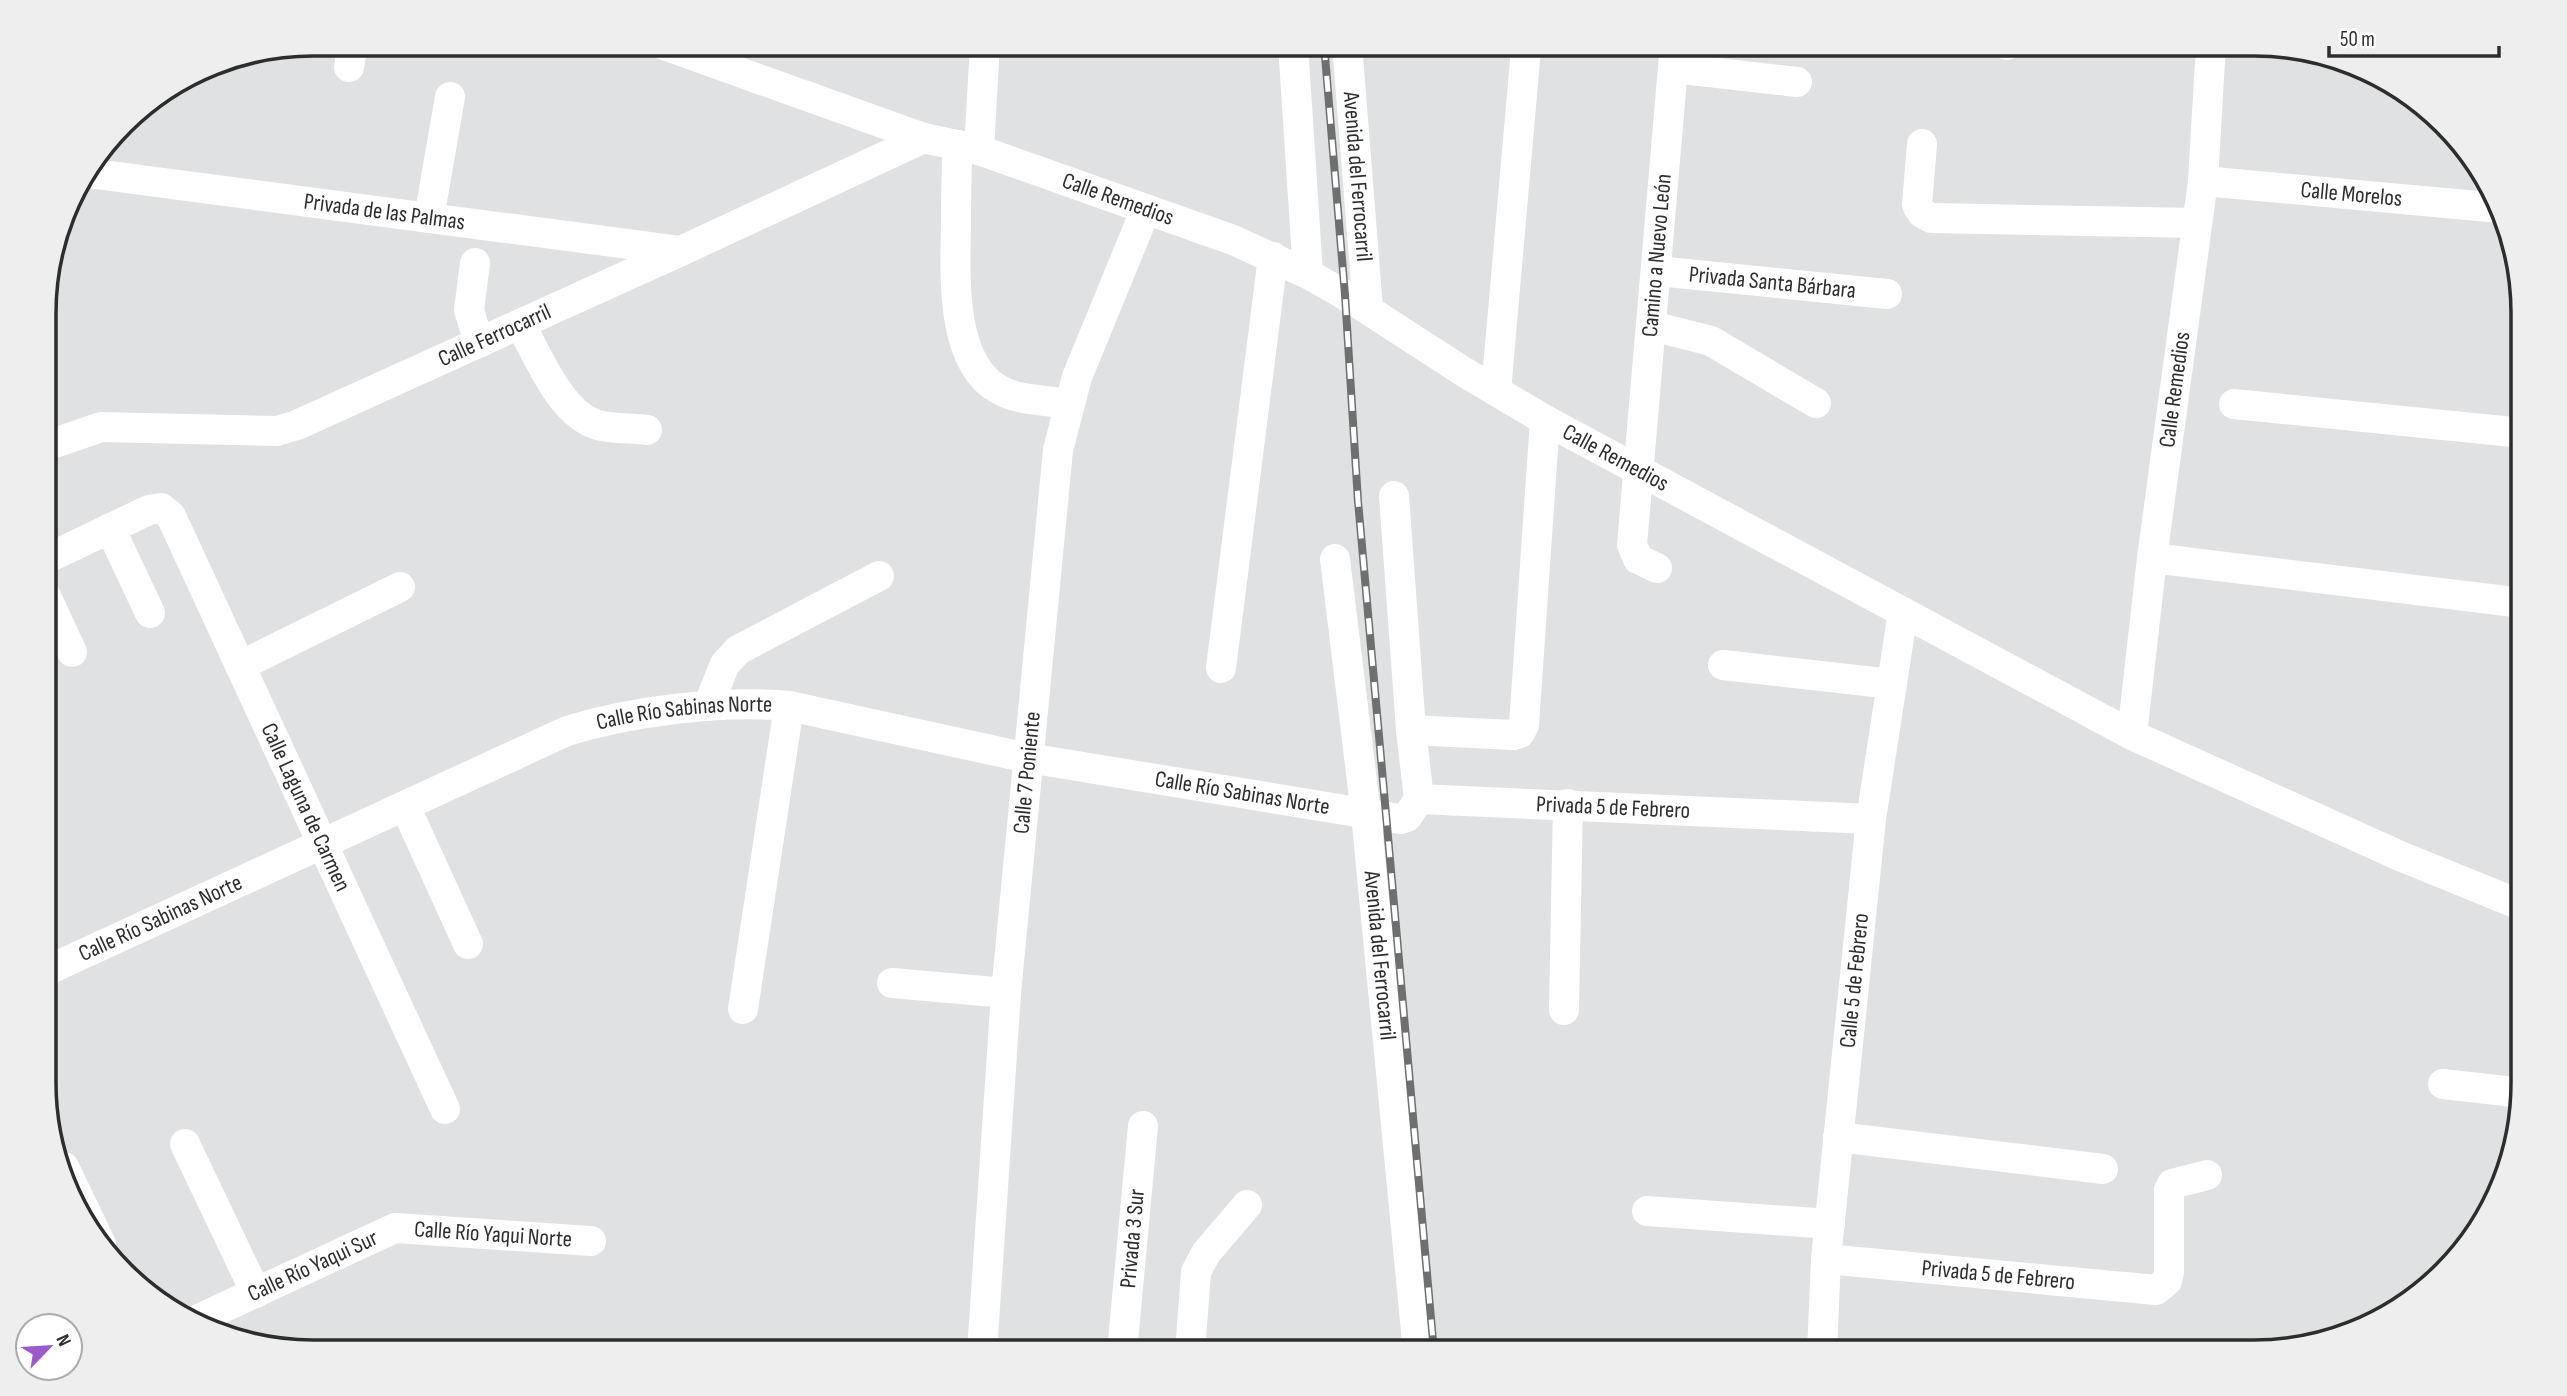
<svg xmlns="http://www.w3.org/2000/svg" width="2567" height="1396" viewBox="0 0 2567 1396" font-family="'Sofia Sans Condensed',sans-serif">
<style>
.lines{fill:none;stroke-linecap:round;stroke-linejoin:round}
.minor{stroke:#fff;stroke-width:30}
.rail-casing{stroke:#6e6f6f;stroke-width:8}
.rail{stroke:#fff;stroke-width:5;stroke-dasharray:16;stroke-linecap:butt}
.labels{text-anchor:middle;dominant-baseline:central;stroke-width:5;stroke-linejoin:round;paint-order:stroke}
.street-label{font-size:23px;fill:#2c2d2d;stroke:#fff}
.rim{fill:none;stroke:#2c2d2d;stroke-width:3.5}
</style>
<rect width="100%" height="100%" fill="#e0e1e2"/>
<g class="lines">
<g class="minor">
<path id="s1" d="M661,44L924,138L979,150L1233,240L1308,274L1345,295L1464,372L1545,420L2132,735L2400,856L2523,906"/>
<path d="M1293,44L1308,274"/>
<path id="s2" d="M1347,44L1368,309"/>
<path d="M2007,45L2008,44"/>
<path d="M349,67L353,44"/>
<path d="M1673,68L1797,82"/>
<path d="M1922,144L1917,205L1922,213L1931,218L2197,223"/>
<path d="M958,145C956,172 956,199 956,226C955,274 950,364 1000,390C1019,401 1047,400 1068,404"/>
<path d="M979,150L985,44"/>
<path id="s3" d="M88,173L681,251"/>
<path id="s4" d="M2203,181L2500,208"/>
<path d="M429,218L450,97"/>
<path d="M475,263L469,310L479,343"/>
<path id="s5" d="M1657,271L1887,294"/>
<path d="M520,324C538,355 560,414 598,425C613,429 631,428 647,430"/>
<path d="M1652,326L1711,341L1816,403"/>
<path d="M1496,391L1526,49"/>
<path d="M2234,404L2523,433"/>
<path id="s6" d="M46,446L101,427L277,431L297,425L681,251L924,138"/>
<path d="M1394,496L1411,730L1419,799"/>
<path d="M110,528L150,613"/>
<path d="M2152,558L2523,603"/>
<path id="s7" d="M46,559L149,510L161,508L171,516L445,1109"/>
<path id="s8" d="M1335,559L1366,814L1418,1352"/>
<path id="s9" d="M1657,568L1638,559L1632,545L1675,44"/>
<path d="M46,596L72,652"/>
<path d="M1723,665L1892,684"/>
<path d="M240,666L400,587"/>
<path d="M1221,668L1273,257"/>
<path d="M708,706L725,664L738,650L879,576"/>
<path d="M1411,730L1513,735L1520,733L1524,725L1545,420"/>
<path id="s10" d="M2132,735L2152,558L2203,181L2211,44"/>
<path d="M405,806L468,944"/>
<path id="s11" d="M46,971L567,731C632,711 721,700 789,706L1028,758L1400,819L1407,817L1419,799L1871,819"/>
<path d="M892,983L1006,993"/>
<path d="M743,1009L789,706"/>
<path d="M1564,1010L1568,804"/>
<path d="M2443,1084L2523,1093"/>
<path d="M1838,1137L2103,1169"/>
<path d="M185,1144L256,1293"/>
<path d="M64,1167L101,1244"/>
<path d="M1647,1211L1830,1224"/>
<path id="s12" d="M1826,1259L2156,1290L2167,1281L2169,1272V1190L2172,1184L2207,1175"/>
<path id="s13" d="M192,1322L395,1228L591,1241"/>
<path id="s14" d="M982,1352L1006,993L1058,450L1077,377L1146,209"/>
<path id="s15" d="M1122,1352L1143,1126"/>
<path d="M1190,1352L1196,1272L1206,1253L1247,1205"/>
<path id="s16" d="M1822,1352L1826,1259L1871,819L1903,612"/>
</g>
<g class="rail-casing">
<path id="rail" d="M1324,44L1345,295L1358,501L1434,1352"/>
</g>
<use href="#rail" class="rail"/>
</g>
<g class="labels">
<g class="street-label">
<text stroke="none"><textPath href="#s2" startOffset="133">Avenida del Ferrocarril</textPath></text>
<text stroke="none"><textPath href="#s4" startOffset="149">Calle Morelos</textPath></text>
<text stroke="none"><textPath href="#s1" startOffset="483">Calle Remedios</textPath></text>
<text stroke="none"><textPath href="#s3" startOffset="299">Privada de las Palmas</textPath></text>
<text stroke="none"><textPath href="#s9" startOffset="327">Camino a Nuevo León</textPath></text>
<text stroke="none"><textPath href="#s5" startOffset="116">Privada Santa Bárbara</textPath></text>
<text stroke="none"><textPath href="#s6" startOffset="472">Calle Ferrocarril</textPath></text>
<text stroke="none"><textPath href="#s10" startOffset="348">Calle Remedios</textPath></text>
<text stroke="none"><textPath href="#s1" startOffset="1046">Calle Remedios</textPath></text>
<text stroke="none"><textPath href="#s11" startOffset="693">Calle Río Sabinas Norte</textPath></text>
<text stroke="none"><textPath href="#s14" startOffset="581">Calle 7 Poniente</textPath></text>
<text stroke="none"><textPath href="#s11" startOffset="1260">Calle Río Sabinas Norte</textPath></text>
<text stroke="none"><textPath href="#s7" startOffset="460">Calle Laguna de Carmen</textPath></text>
<text stroke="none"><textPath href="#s11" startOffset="1643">Privada 5 de Febrero</textPath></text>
<text stroke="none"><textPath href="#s11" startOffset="126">Calle Río Sabinas Norte</textPath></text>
<text stroke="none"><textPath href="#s8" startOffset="399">Avenida del Ferrocarril</textPath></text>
<text stroke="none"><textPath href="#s16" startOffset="373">Calle 5 de Febrero</textPath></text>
<text stroke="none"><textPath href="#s13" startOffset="322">Calle Río Yaqui Norte</textPath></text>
<text stroke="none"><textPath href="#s15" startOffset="114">Privada 3 Sur</textPath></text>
<text stroke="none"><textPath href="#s13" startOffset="133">Calle Río Yaqui Sur</textPath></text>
<text stroke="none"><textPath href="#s12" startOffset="173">Privada 5 de Febrero</textPath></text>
</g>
</g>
<path d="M0 0H2567V1396H0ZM313 56H2254A257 257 0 0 1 2511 313V1083A257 257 0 0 1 2254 1340H313A257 257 0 0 1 56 1083V313A257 257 0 0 1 313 56Z" fill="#eee" fill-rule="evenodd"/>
<path class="rim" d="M313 56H2254A257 257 0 0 1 2511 313V1083A257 257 0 0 1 2254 1340H313A257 257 0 0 1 56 1083V313A257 257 0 0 1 313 56Z"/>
<g transform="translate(49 1347) rotate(65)"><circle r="33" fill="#ffffff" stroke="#ababab" stroke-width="2"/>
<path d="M0-5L12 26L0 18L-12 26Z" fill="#9b59ce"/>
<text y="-10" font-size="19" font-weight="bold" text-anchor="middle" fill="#2c2d2d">N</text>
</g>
<path d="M2329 46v10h170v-10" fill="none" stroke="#2c2d2d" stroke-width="3.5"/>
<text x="2340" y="46" font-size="21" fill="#2c2d2d" stroke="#ffffff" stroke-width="5" paint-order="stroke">50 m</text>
</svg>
